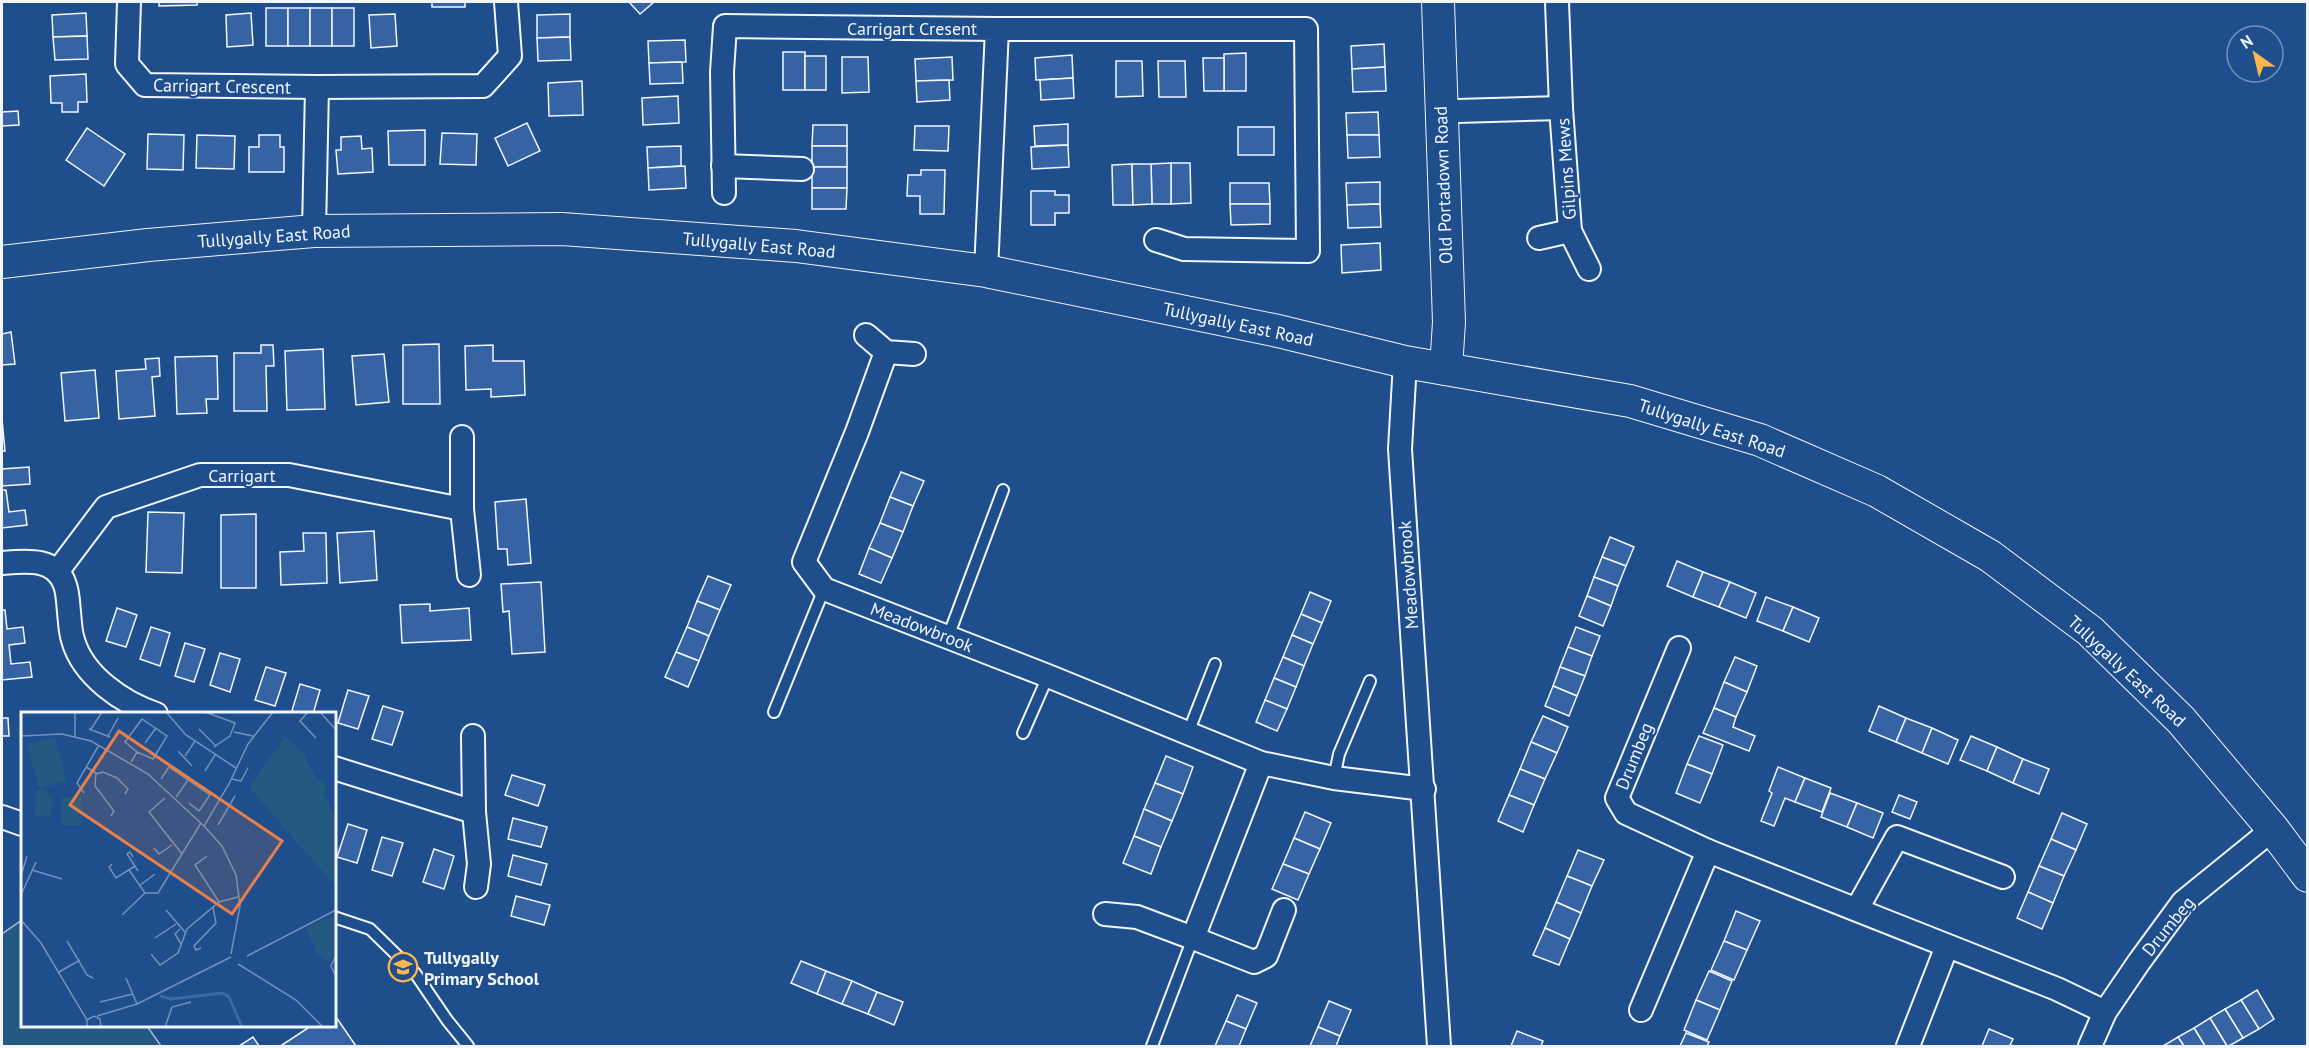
<svg xmlns="http://www.w3.org/2000/svg" width="2309" height="1048" viewBox="0 0 2309 1048" font-family="'PT Sans',sans-serif">
<style>
.green{fill:#245a82;stroke:#a8bbd7;stroke-width:1.5}
.building{fill:#3563a3;stroke:#f2f6ff;stroke-width:1.5}
.lines{fill:none;stroke-linecap:round;stroke-linejoin:round}
.lane-casing{stroke:#f2f6ff;stroke-width:14}
.street-casing{stroke:#f2f6ff;stroke-width:26}
.secondary-casing{stroke:#f2f6ff;stroke-width:34}
.lane{stroke:#1f4e8c;stroke-width:10}
.street{stroke:#1f4e8c;stroke-width:22}
.secondary{stroke:#1f4e8c;stroke-width:32}
.labels{text-anchor:middle;dominant-baseline:central;stroke-width:4.5;stroke-linejoin:round;paint-order:stroke}
.street-label{font-size:18px;fill:#f2f6ff;stroke:#1f4e8c}
.poi-label{font-size:18px;font-weight:bold;fill:#f2f6ff;stroke:#1f4e8c;text-anchor:start}
.inset-river{fill:none;stroke:#3b69a3;stroke-width:3}
.inset-road{fill:none;stroke:#7391ba;stroke-width:1.5}
.view{fill:#ea8049;fill-opacity:0.15;stroke:#ea8049;stroke-width:3}
.inset-edge{fill:none;stroke:#f2f6ff;stroke-width:3}
</style>
<rect width="100%" height="100%" fill="#1f4e8c"/>
<path class="green" d="M22,920V1026H147L161,1046H2V934Z"/>
<g class="building">
<path d="M159,2H197V5L159,6Z"/>
<rect x="432" y="2" width="33" height="5"/>
<path d="M629,2H654L640,14Z"/>
<rect x="266" y="8" width="22" height="38"/>
<rect x="288" y="8" width="22" height="38"/>
<rect x="310" y="8" width="22" height="38"/>
<rect x="332" y="8" width="22" height="38"/>
<path d="M86,13L87,36L53,37L52,15Z"/>
<path d="M251,13L253,45L227,47L226,15Z"/>
<path d="M395,14L397,46L371,48L369,15Z"/>
<path d="M570,14V37L537,38V15Z"/>
<path d="M87,36L88,59L55,60L53,37Z"/>
<path d="M570,37L571,60L538,61L537,38Z"/>
<path d="M685,40L686,62L649,63L648,41Z"/>
<path d="M1384,44L1385,67L1352,69L1351,46Z"/>
<rect x="783" y="52" width="22" height="38"/>
<path d="M1246,53V91H1224V54Z"/>
<path d="M1072,55L1073,78L1036,80L1035,58Z"/>
<rect x="805" y="56" width="21" height="34"/>
<path d="M842,57H868L869,92L842,93Z"/>
<path d="M952,57L953,80L916,81L915,59Z"/>
<path d="M1203,58H1224V91H1204Z"/>
<path d="M1116,61H1142L1143,96L1116,97Z"/>
<path d="M1158,61H1185L1186,97H1159Z"/>
<path d="M682,62L683,83L650,84L649,63Z"/>
<path d="M1385,67L1386,91L1353,92L1352,69Z"/>
<path d="M86,74L87,102H78V112H62V103H51L50,76Z"/>
<path d="M1073,78L1074,98L1041,100L1040,80Z"/>
<path d="M949,80L950,100L917,102L916,81Z"/>
<path d="M582,81L583,115L549,116L548,83Z"/>
<path d="M678,96L679,123L643,125L642,98Z"/>
<path d="M18,111L19,125L2,126V112Z"/>
<path d="M1378,112L1379,135H1347L1346,113Z"/>
<path d="M527,123L540,151L508,166L495,138Z"/>
<path d="M1068,124V145L1035,146L1034,126Z"/>
<path d="M813,125H847V146H812Z"/>
<path d="M915,126H949L948,151L914,150Z"/>
<rect x="1238" y="127" width="36" height="28"/>
<path d="M87,128L125,154L104,186L66,160Z"/>
<path d="M425,130V165H389L388,131Z"/>
<path d="M442,133L477,134L476,165L440,164Z"/>
<path d="M148,134L184,135L183,170L147,169Z"/>
<path d="M197,135L235,136L234,169L196,168Z"/>
<path d="M259,135H280V147H284V172H249V147H259Z"/>
<path d="M1347,135H1379L1380,157L1348,158Z"/>
<path d="M361,136L362,149L372,148L373,172L338,174L336,150H341V137Z"/>
<path d="M1068,145L1069,167L1032,169L1031,147Z"/>
<path d="M681,146V166L648,168L647,147Z"/>
<rect x="812" y="146" width="35" height="21"/>
<path d="M1171,163H1190L1191,203L1171,204Z"/>
<path d="M1171,163V204H1152L1151,164Z"/>
<path d="M1132,164L1133,205H1113L1112,165Z"/>
<path d="M1132,164H1151L1152,204L1133,205Z"/>
<path d="M685,166L686,188L649,190L648,168Z"/>
<rect x="812" y="167" width="35" height="21"/>
<path d="M921,170H945L944,214H920V196H907L908,175H921Z"/>
<path d="M1380,182V204L1347,205L1346,183Z"/>
<path d="M1230,183H1269L1270,204H1230Z"/>
<path d="M812,188H847L846,209H812Z"/>
<path d="M1031,191H1055V195H1069V213H1055V225H1031Z"/>
<path d="M1230,204H1270V224L1231,225Z"/>
<path d="M1380,204L1381,227L1348,228L1347,205Z"/>
<path d="M1380,243L1381,270L1342,273L1341,245Z"/>
<path d="M11,332L15,364L2,365V334Z"/>
<path d="M439,344L440,404H403V345Z"/>
<path d="M261,345H273L274,366H266L267,411H234V353H261Z"/>
<path d="M493,345V361H524L525,395L491,397V389L466,390L465,346Z"/>
<path d="M323,349L325,409L287,410L285,351Z"/>
<path d="M384,354L389,402L356,405L352,356Z"/>
<path d="M217,356L218,399H206L207,413L177,414L175,357Z"/>
<path d="M159,358L160,376L152,377L155,416L119,419L116,371L146,369L145,359Z"/>
<path d="M95,370L99,418L65,421L61,373Z"/>
<path d="M2,419L5,451H2Z"/>
<path d="M29,467L30,484L2,486V469Z"/>
<path d="M901,472L924,481L913,506L890,497Z"/>
<path d="M2,490H6L9,512L25,510L27,525L2,528Z"/>
<path d="M890,497L913,506L903,532L880,523Z"/>
<path d="M526,499L531,563L508,565L507,549H498L495,502Z"/>
<path d="M148,512L184,513L182,573L146,572Z"/>
<path d="M256,514V588H221V515Z"/>
<path d="M880,523L903,532L892,558L869,548Z"/>
<path d="M374,531L377,580L340,583L337,533Z"/>
<path d="M303,533H326L327,583L281,585L280,552L304,551Z"/>
<path d="M1610,537L1634,547L1626,566L1602,557Z"/>
<path d="M869,548L892,558L881,583L859,574Z"/>
<path d="M1602,557L1626,566L1618,586L1594,577Z"/>
<path d="M1677,561L1703,572L1693,597L1667,586Z"/>
<path d="M1703,572L1730,582L1719,607L1693,597Z"/>
<path d="M708,576L731,585L720,610L697,601Z"/>
<path d="M1594,577L1618,586L1611,606L1587,596Z"/>
<path d="M541,582L545,652L512,654L509,611L503,612L501,584Z"/>
<path d="M1730,582L1756,593L1746,618L1719,607Z"/>
<path d="M1310,592L1331,601L1322,623L1301,614Z"/>
<path d="M1587,596L1611,606L1603,626L1579,616Z"/>
<path d="M1766,597L1793,607L1783,631L1757,621Z"/>
<path d="M697,601L720,610L709,636L687,627Z"/>
<path d="M430,604V611L469,608L471,640L402,643L400,605Z"/>
<path d="M1793,607L1819,618L1809,642L1783,631Z"/>
<path d="M117,608L137,615L126,647L106,641Z"/>
<path d="M2,610H5L7,629L23,627L25,643L9,645L11,664L30,662L32,677L2,680Z"/>
<path d="M1301,614L1322,623L1313,644L1292,635Z"/>
<path d="M151,627L170,633L160,666L140,659Z"/>
<path d="M687,627L709,636L699,661L676,652Z"/>
<path d="M1576,627L1600,636L1592,656L1568,647Z"/>
<path d="M1292,635L1313,644L1304,666L1283,657Z"/>
<path d="M185,643L205,649L194,682L175,676Z"/>
<path d="M1568,647L1592,656L1585,676L1560,667Z"/>
<path d="M676,652L699,661L688,687L665,677Z"/>
<path d="M220,653L240,659L230,692L210,685Z"/>
<path d="M1283,657L1304,666L1296,687L1274,678Z"/>
<path d="M1735,657L1757,666L1747,692L1724,682Z"/>
<path d="M266,667L286,673L275,706L255,700Z"/>
<path d="M1560,667L1585,676L1577,696L1553,686Z"/>
<path d="M1274,678L1296,687L1287,709L1265,700Z"/>
<path d="M1724,682L1747,692L1736,717L1714,708Z"/>
<path d="M300,684L320,690L313,714H291Z"/>
<path d="M1553,686L1577,696L1569,716L1545,706Z"/>
<path d="M348,690L369,696L358,729L338,723Z"/>
<path d="M1265,700L1287,709L1277,731L1256,722Z"/>
<path d="M383,706L403,712L392,745L372,739Z"/>
<path d="M1879,706L1906,718L1896,742L1869,731Z"/>
<path d="M1714,708L1736,717L1733,727L1755,736L1749,751L1703,733Z"/>
<path d="M1543,716L1568,727L1557,753L1531,742Z"/>
<path d="M2,718H8L9,736H2Z"/>
<path d="M1906,718L1932,728L1922,753L1896,742Z"/>
<path d="M1932,728L1958,740L1948,764L1922,753Z"/>
<path d="M1699,736L1723,745L1712,774L1687,764Z"/>
<path d="M1971,736L1997,747L1987,771L1960,760Z"/>
<path d="M1531,742L1557,753L1545,779L1520,769Z"/>
<path d="M1997,747L2023,759L2013,783L1987,771Z"/>
<path d="M1166,756L1193,767L1183,794L1155,783Z"/>
<path d="M2023,759L2049,769L2039,794L2013,783Z"/>
<path d="M1687,764L1712,774L1700,803L1676,793Z"/>
<path d="M1778,767L1805,778L1795,802L1785,798L1774,826L1761,821L1772,793L1769,791Z"/>
<path d="M1520,769L1545,779L1534,805L1509,795Z"/>
<path d="M512,775L545,785L538,806L505,795Z"/>
<path d="M1805,778L1831,788L1822,812L1795,802Z"/>
<path d="M1155,783L1183,794L1172,821L1144,809Z"/>
<path d="M1830,793L1857,803L1847,827L1821,817Z"/>
<path d="M1509,795L1534,805L1523,832L1498,821Z"/>
<path d="M1899,795L1917,802L1910,819L1892,812Z"/>
<path d="M1857,803L1883,813L1873,838L1847,827Z"/>
<path d="M1144,809L1172,821L1161,847L1134,836Z"/>
<path d="M1305,812L1331,823L1320,849L1294,838Z"/>
<path d="M2062,813L2087,824L2076,850L2051,839Z"/>
<path d="M513,818L547,827L541,847L508,839Z"/>
<path d="M348,824L367,830L357,863L337,857Z"/>
<path d="M1134,836L1161,847L1151,874L1123,863Z"/>
<path d="M382,837L403,843L392,876L372,870Z"/>
<path d="M1294,838L1320,849L1309,874L1283,864Z"/>
<path d="M2051,839L2076,850L2064,876L2039,866Z"/>
<path d="M434,849L454,856L444,889L423,882Z"/>
<path d="M1578,850L1604,860L1592,886L1567,876Z"/>
<path d="M513,855L547,864L541,885L508,876Z"/>
<path d="M1283,864L1309,874L1298,900L1272,889Z"/>
<path d="M2039,866L2064,876L2053,903L2028,892Z"/>
<path d="M1567,876L1592,886L1581,913L1556,902Z"/>
<path d="M2028,892L2053,903L2042,929L2017,918Z"/>
<path d="M516,896L550,905L544,925L511,916Z"/>
<path d="M1556,902L1581,913L1570,939L1545,928Z"/>
<path d="M1736,911L1760,921L1747,950L1724,941Z"/>
<path d="M1545,928L1570,939L1559,965L1533,955Z"/>
<path d="M1724,941L1747,950L1734,980L1711,970Z"/>
<path d="M801,961L826,971L817,994L791,983Z"/>
<path d="M826,971L852,981L842,1004L817,994Z"/>
<path d="M1709,971L1732,981L1720,1010L1696,1000Z"/>
<path d="M852,981L877,992L868,1014L842,1004Z"/>
<path d="M2257,990L2274,1019L2259,1029L2241,1000Z"/>
<path d="M877,992L903,1002L894,1025L868,1014Z"/>
<path d="M1237,995L1257,1003L1246,1029L1226,1021Z"/>
<path d="M1696,1000L1720,1010L1707,1040L1684,1030Z"/>
<path d="M2241,1000L2259,1029L2243,1038L2225,1009Z"/>
<path d="M1329,1001L1351,1010L1340,1036L1318,1027Z"/>
<path d="M2225,1009L2243,1038L2229,1046H2227L2210,1018Z"/>
<path d="M334,1014L356,1046H284L282,1045L311,1026H334Z"/>
<path d="M2210,1018L2227,1046H2205L2194,1028Z"/>
<path d="M1226,1021L1246,1029L1239,1046H1215Z"/>
<path d="M1318,1027L1340,1036L1336,1046H1310Z"/>
<path d="M2194,1028L2205,1046H2184L2178,1037Z"/>
<path d="M1989,1029L2013,1039L2010,1045L2014,1046H1982Z"/>
<path d="M1517,1031L1543,1041L1541,1046H1511Z"/>
<path d="M1686,1033L1709,1042L1707,1046H1680Z"/>
<path d="M253,1037L259,1046H239Z"/>
<path d="M2178,1037L2184,1046H2163Z"/>
</g>
<g class="lines">
<g class="lane-casing">
<g id="lane">
<path d="M948,637L1003,490"/>
<path d="M774,712L824,589"/>
<path d="M1023,733L1048,676"/>
<path d="M1188,733L1215,664"/>
<path d="M1334,778L1339,754L1370,681"/>
<path d="M334,917L370,929L415,973L447,1020L468,1046"/>
<path d="M1152,1046L1193,938"/>
</g>
</g>
<g class="street-casing">
<g id="street">
<path d="M129,2L127,64L145,85L317,87L483,86L510,56L506,2"/>
<path d="M1557,2L1561,108L1570,231L1589,269"/>
<path d="M997,29H1306L1308,251L1184,249L1156,240"/>
<path d="M1441,109L1457,111L1561,108"/>
<path d="M723,166L802,169"/>
<path d="M724,193L722,72L725,26L997,29L986,271"/>
<path d="M314,231L317,87"/>
<path d="M1539,238L1570,231"/>
<path d="M866,335L886,352L914,354"/>
<path d="M886,352L857,432L804,562L824,589L1048,676L1261,763L1334,778L1424,789"/>
<path d="M1405,362L1400,449L1439,1046"/>
<path d="M462,509V437"/>
<path d="M2,563C25,561 56,557 65,585C68,593 68,603 69,612C70,621 70,631 73,640C83,676 123,703 156,714"/>
<path d="M57,572L106,507L200,475H289L462,509L469,575"/>
<path d="M1679,648L1617,798L1626,813L1708,851L2057,989L2105,1012"/>
<path d="M473,736L474,812"/>
<path d="M334,768L474,812L479,864L476,887"/>
<path d="M2,817L22,824"/>
<path d="M1857,909L1897,837L2003,877"/>
<path d="M1105,914L1137,917L1193,938L1261,763"/>
<path d="M1193,938L1254,962L1266,956L1284,910"/>
<path d="M1641,1010L1708,851"/>
<path d="M1908,1046L1947,946"/>
<path d="M2090,1046L2105,1012L2139,962L2183,902L2273,829"/>
</g>
</g>
<g class="secondary-casing">
<g id="secondary">
<path d="M1438,2L1449,322L1446,369"/>
<path d="M2,262L148,245L314,231L562,229L796,246L986,271L1278,331L1405,362L1630,401L1760,440L1877,491L1990,556L2090,631L2181,720L2273,829L2308,876"/>
</g>
</g>
<use href="#lane" class="lane"/>
<use href="#street" class="street"/>
<use href="#secondary" class="secondary"/>
</g>
<defs>
<g id="school-ring" transform="scale(1.5)"><circle r="9.5" fill="#1f4e8c" stroke="#ffb74d" stroke-width="1.5"/><path d="M0-5L7-2L0 1L-7-2ZM-4 1L0 2.5L4 1V4Q0 6-4 4Z" fill="#ffb74d"/></g>
</defs>
<g fill-rule="evenodd">
<use href="#school-ring" x="403" y="967"/>
</g>
<g class="labels">
<g class="street-label">
<text x="912" y="28">Carrigart Cresent</text>
<text transform="translate(222 86) rotate(1)">Carrigart Crescent</text>
<text transform="translate(1566 169) rotate(-94)">Gilpins Mews</text>
<text transform="translate(1443 185) rotate(-92)">Old Portadown Road</text>
<text transform="translate(274 236) rotate(-4)">Tullygally East Road</text>
<text transform="translate(759 245) rotate(5)">Tullygally East Road</text>
<text transform="translate(1238 324) rotate(12)">Tullygally East Road</text>
<text transform="translate(1712 428) rotate(18)">Tullygally East Road</text>
<text x="242" y="475">Carrigart</text>
<text transform="translate(1408 575) rotate(-94)">Meadowbrook</text>
<text transform="translate(922 627) rotate(21)">Meadowbrook</text>
<text transform="translate(2127 671) rotate(43)">Tullygally East Road</text>
<text transform="translate(1634 756) rotate(-68)">Drumbeg</text>
<text transform="translate(2168 926) rotate(-51)">Drumbeg</text>
</g>
<g class="poi-label">
<text x="424" y="957">Tullygally<tspan x="424" dy="21">Primary School</tspan></text>
</g>
</g>
<g transform="translate(21 712)">
<rect width="315" height="315" fill="#1f4e8c"/>
<path d="M34,25L46,69L18,76L6,32ZM264,25L281,39L297,70L302,69L306,78L302,80L315,107V175L228,75ZM15,78H24L32,86L30,103L14,105ZM41,85H60V113H41ZM315,203V241L308,249L296,242L285,215Z" fill="#245a82"/>
<path class="inset-river" d="M139,284L150,287L202,281L208,285L221,315"/>
<path class="inset-road" d="M54,0V25M145,0L165,23L215,56M184,0L214,11L209,24L193,35M287,0L279,9L295,26M299,0L315,18M68,17L89,25M70,17L81,0M178,17L195,34M213,20L232,24M0,24L41,22L70,29L127,62L183,114M87,24L97,6M124,31L135,16M157,39L171,54M164,44L174,29M110,50L116,40L132,47L146,24L121,7L104,30L116,40M65,55L75,61L74,74L93,99L90,104M184,59L194,43M75,62L82,60L96,66L107,77L104,82M140,67L148,55L167,68L155,85M211,67L220,69L227,56M167,68L189,83L178,99L168,91M63,81L56,71L78,33M144,86L128,100L161,142M197,113L214,84M133,136L138,142L151,133M186,144L174,153L198,190M112,145L109,140L106,142L117,159M91,152L88,155L95,166L114,154M11,158L41,167M108,158L124,181H137L180,111M0,164L6,144M118,174L134,162M0,183L15,150M145,198L164,220M101,203L124,181M0,208L20,231L66,308M159,217L154,222L160,232M134,226L155,212M46,229L66,263L72,266M180,236L175,238L173,234L195,211L192,195M130,242L139,253L157,241L166,217L198,190L217,185M210,242L219,194L215,163L201,134L183,114L208,72L227,32L252,0M315,243L310,254L315,265M226,244L315,198M217,252L275,288L302,315M38,260L59,248M105,266L116,292M79,290L112,282M76,304L116,292L210,245M66,315V308L73,304L79,307L80,315M144,315L151,295L170,290"/>
<path class="view" d="M98,19L261,129L211,202L49,93Z"/>
<rect width="315" height="315" class="inset-edge"/>
</g>
<rect width="2309" height="1048" fill="none" stroke="#f2f6ff" stroke-width="6"/>
<g transform="translate(2255 54) rotate(326)"><circle r="28" fill="#1f4e8c" stroke="#7391ba" stroke-width="1.5"/>
<path d="M0-4.5L10 22L0 15L-10 22Z" fill="#ffb74d"/>
<text y="-9" font-size="16" font-weight="bold" text-anchor="middle" fill="#f2f6ff">N</text>
</g>
</svg>
